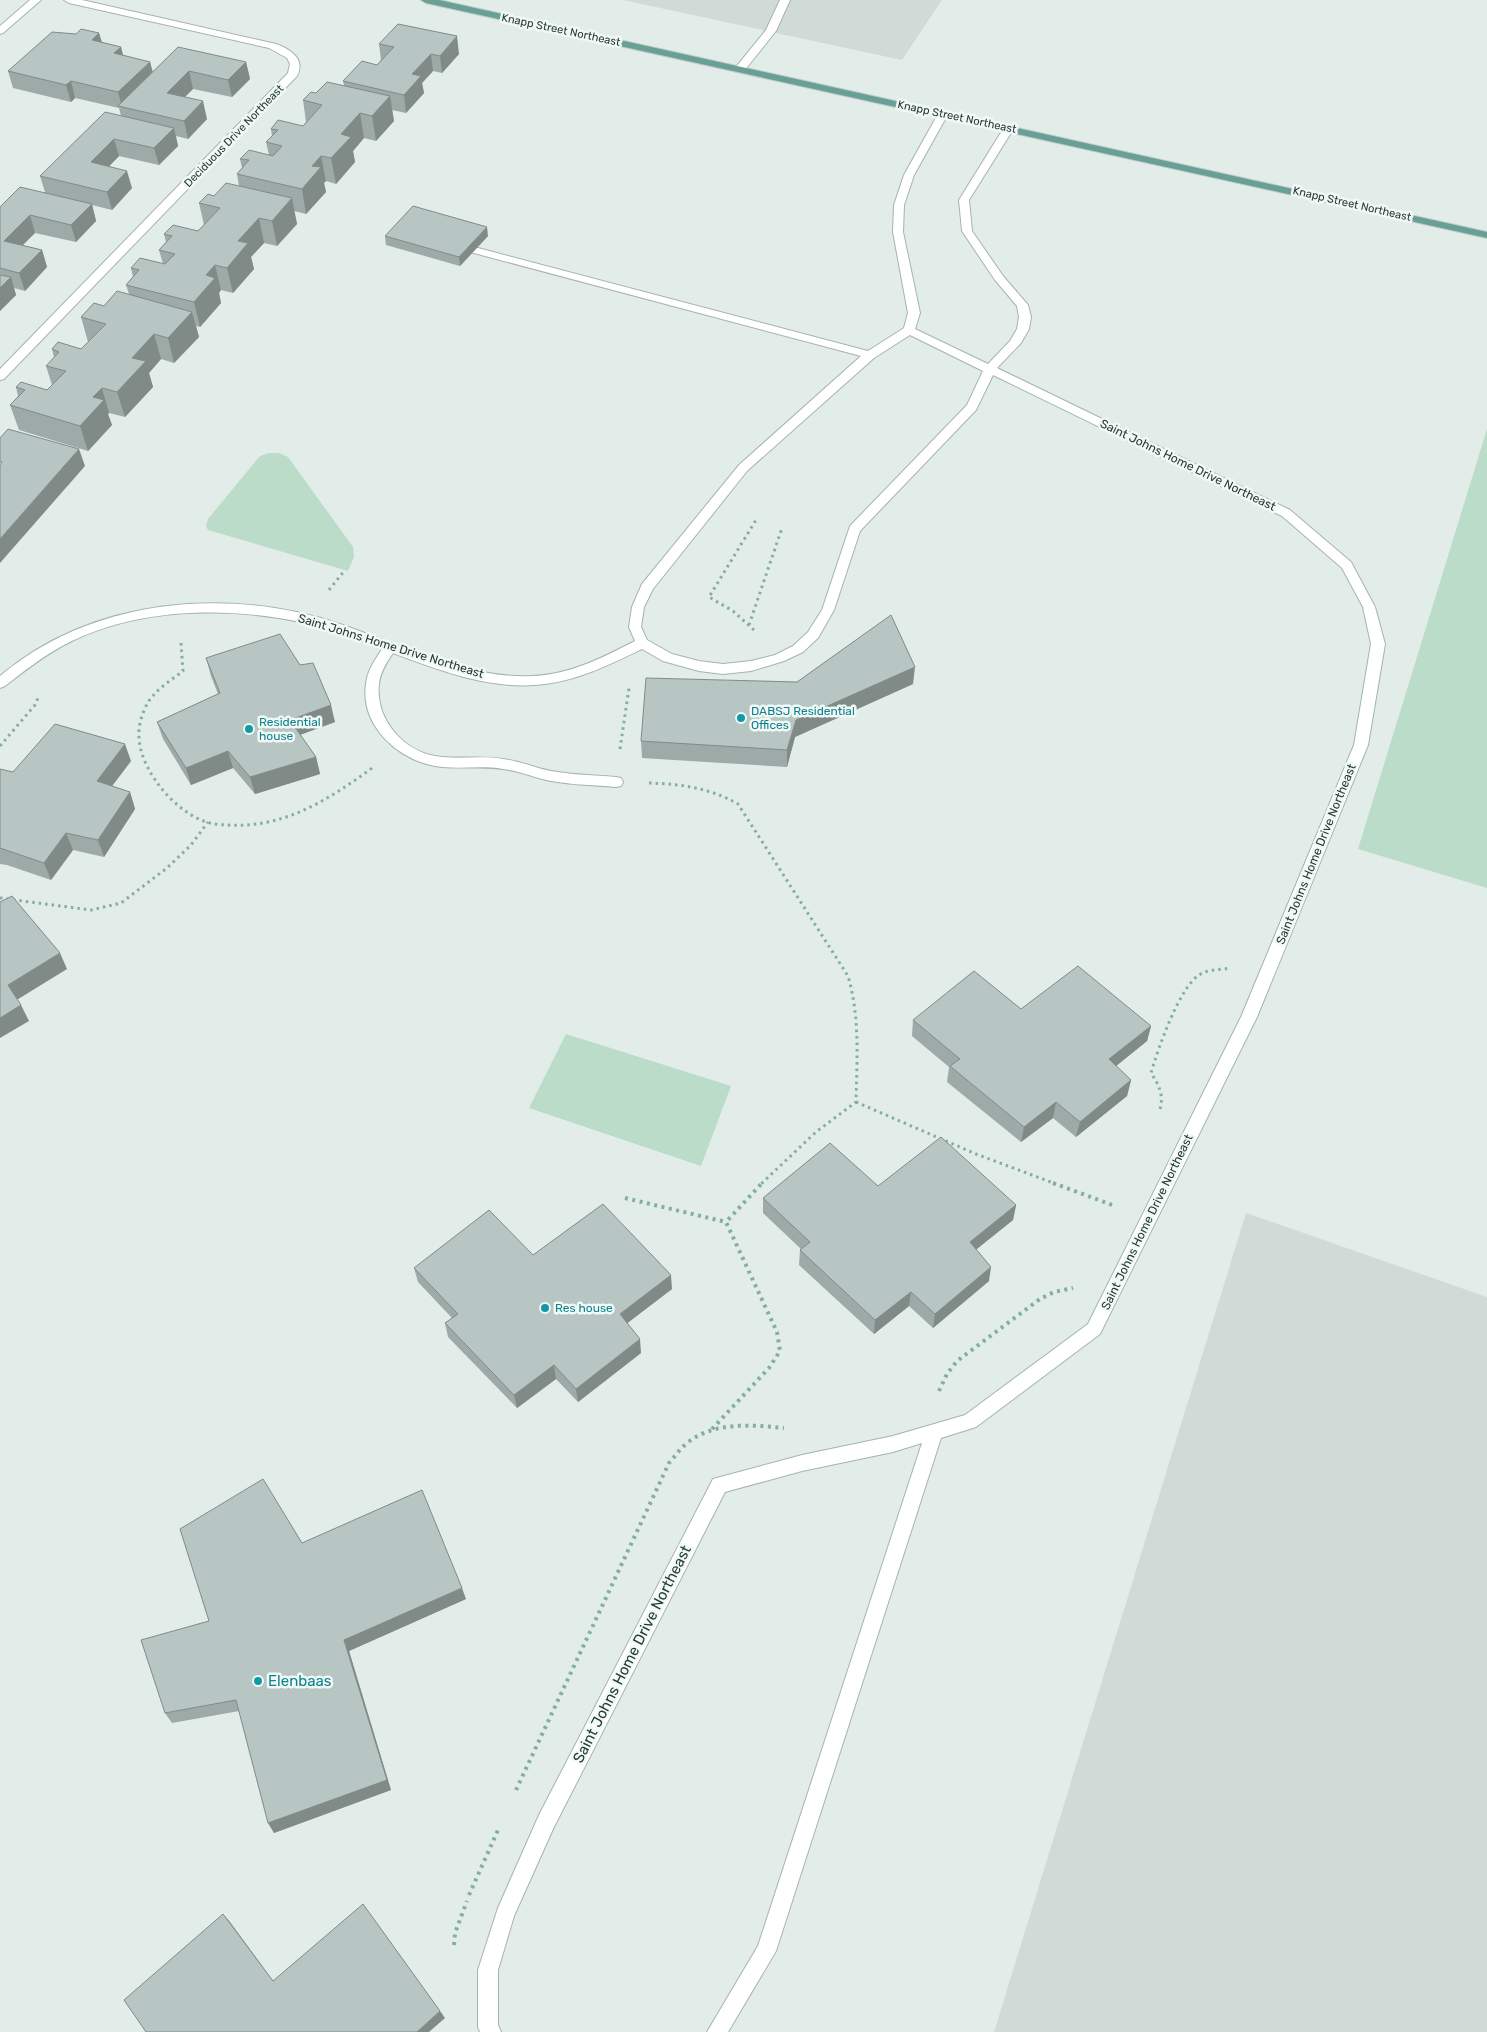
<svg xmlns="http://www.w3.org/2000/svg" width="1487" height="2032" viewBox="0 0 1487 2032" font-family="Rubik,sans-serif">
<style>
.built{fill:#d0dbd8}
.green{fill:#bbdcc8}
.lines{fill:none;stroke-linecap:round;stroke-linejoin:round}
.minor-casing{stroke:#a5b4b0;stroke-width:2}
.major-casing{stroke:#c1c8c7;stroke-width:2}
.path-far1{stroke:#83aea6;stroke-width:3;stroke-dasharray:2.5 4;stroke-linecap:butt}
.path{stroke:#83aea6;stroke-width:4;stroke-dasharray:3 4.5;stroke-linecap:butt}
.minor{fill:#fff;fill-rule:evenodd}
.major{fill:#68a098;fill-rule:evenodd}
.wall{fill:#9daaa7}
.shaded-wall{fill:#808b88}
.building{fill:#b7c6c2;stroke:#808b88}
.culture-dot{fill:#0f9aa8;stroke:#f2f8f6;stroke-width:2}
.labels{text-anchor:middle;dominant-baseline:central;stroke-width:5;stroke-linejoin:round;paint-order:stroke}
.far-street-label{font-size:11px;fill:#233c38;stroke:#f2f8f6}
.street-label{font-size:12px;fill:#233c38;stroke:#f2f8f6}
.culture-label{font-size:12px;fill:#0d838f;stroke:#f2f8f6;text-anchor:start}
.near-street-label{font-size:15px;fill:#233c38;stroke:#f2f8f6}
.near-culture-label{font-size:15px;fill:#0d838f;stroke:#f2f8f6;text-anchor:start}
</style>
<rect width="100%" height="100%" fill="#e2ece9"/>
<g class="built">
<path d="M623,0H942L902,60Z"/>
<path d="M1246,1213L1487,1297V2032H994Z"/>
</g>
<g class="green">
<path d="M1487,429V888L1358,849Z"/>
<path d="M269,453H279L288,457L353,547L354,557L348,571L208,530L206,526L208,519L260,456Z"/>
<path d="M566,1034L731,1086L701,1166L529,1108Z"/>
</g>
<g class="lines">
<g class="minor-casing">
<g id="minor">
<path d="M30,0H41L3,33L0,34V26Z"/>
<path d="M64,0H82L276,44C290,49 306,59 297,76L4,379L0,380V369L288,73L290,64L287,58L269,48L69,3Z"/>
<path d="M780,0H790L776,31L744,71H736V67L766,30Z"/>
<path d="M943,111L948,114L914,175L904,205L903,232L920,313L915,329L988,364L1010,341L1017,329L1019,317L1017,306L995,280L962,231L959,200L1005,126H1013L1014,128L969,200L972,231L1003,276L1028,305L1031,317L1029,329L1021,343L997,368L1290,510L1351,562L1375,607L1385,644L1368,745L1257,1017L1100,1334L976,1427L941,1438L776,1951L728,2032H707L758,1946L922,1443L893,1452L802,1471L725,1492L553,1829L514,1916L498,1970V2025L501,2032H480L478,2027V1970L498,1908L539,1815L713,1479L802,1455L893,1436L965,1415L1088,1324L1241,1017L1354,745L1371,644L1363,607L1342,568L1282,516L993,375L976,410L860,531L834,610L818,638L803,652L784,661L751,671L723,674L699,671L663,661L642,649C611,664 579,680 545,684C493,691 441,671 393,653C386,663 380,673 379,684C375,718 402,750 435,756C457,760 481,755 503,759C520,761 535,768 551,771C573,775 594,775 616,777L621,778L623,782L621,786L616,787C595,785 573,785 551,781C535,778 520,771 503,769C481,765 457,770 435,766C397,759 360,725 366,684C367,671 375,660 382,649C357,640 332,629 306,623C228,606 136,607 64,645C42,657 24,671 5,686L0,688V676C92,598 228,586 340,624C401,645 466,679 532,676C569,675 602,658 635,641L629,627L632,607L642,584L739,465L861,356L470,252L468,250L470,248H478L868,351L904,328L908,313L893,232L894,205L904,175L938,114ZM910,335L983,371L967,405L850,526L822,610L808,632L793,646L775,655L751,661L723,664L699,661L672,654L647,640L641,627L644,607L653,589L747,471L874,358Z"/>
</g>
</g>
<g class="major-casing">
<path id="major" d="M421,0H439L1487,232V238L426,3Z"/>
</g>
<g class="path-far1">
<path d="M329,590L345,570"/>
<path d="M749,625L782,528"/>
<path d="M754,630L733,611L709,597L756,520"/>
<path d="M181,643L183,671C170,681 155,690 147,704C142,714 138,726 139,737C140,772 180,819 215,824C280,832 325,802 375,766"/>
<path d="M0,746L35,705L38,698"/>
<path d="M620,749L629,688"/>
<path d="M649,783C681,784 710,788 738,804L848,976C860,1017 857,1059 856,1102L816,1132L761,1184"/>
<path d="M0,898L91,910L121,903L167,868L191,845L208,822"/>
<path d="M856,1102L976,1154L1056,1184"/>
<path d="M1160,1109C1164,1095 1159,1085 1151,1073C1158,1049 1179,988 1199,975C1208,969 1220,970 1230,968"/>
</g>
<g class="path">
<path d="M1053,1183L1115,1206"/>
<path d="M625,1198L726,1222"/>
<path d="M939,1391L947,1374L957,1361L1040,1299L1054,1292L1073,1288"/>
<path d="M712,1429L769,1368L780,1351L777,1332L726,1222L762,1183"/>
<path d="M516,1790L669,1463C675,1456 680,1449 687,1443C715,1421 751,1425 784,1428"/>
<path d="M469,1895L498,1830"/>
<path d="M454,1945L455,1933L467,1901"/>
</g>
<use href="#minor" class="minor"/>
<use href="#major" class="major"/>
</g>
<g class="wall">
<path d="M99,33L102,42L121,47L123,55L150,62L153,72L246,62L250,79L232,97L193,89L184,97L207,119L188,139L176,136L178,146L159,165L119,156L109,166L132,188L112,210L92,205L96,221L76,242L35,233L22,245L42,250L47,267L25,291L14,288L16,295L0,311V207L45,192L40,176L121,116L119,108L75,98L71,102L13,88L8,71L76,34Z"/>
<path d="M379,44L459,54L442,73L433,71L422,83L424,93L406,113L392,110L394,121L376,141L364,138L353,151L355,162L336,184L326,181L324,183L326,192L306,214L294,211L297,224L277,246L264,243L251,257L254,269L233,293L221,290L219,293L221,303L200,327L196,326L199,337L174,363L161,359L149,373L153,387L125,417L109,413L108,414L112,425L88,451L19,430L10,405L18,396L16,387L47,390L52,385L46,366L54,357L52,349H81L88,342L81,317L129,294L126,285L133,277L131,268L163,264L159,250L166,242L164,234L198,231L204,225L199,203L214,196L239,186L237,174L242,168L240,159L269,155L266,142L272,136L271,129L303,126L306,122L303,100L316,93L344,85L343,81L377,65L381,60Z"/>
<path d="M385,236H488L460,266L386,245Z"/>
<path d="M206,658L300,665L335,722L300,735L316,757L320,774L255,794L233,768L191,785L163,739L157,722L218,694L211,676Z"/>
<path d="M797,682L913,684L795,737L787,767L642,758L641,741Z"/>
<path d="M131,761L112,786L130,792L135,809L104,857L73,850L51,880L7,865L0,864V769L13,772Z"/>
<path d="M1021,1009L1151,1026L1147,1041L1116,1066L1131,1080L1127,1096L1076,1137L1053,1118L1021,1142L947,1082L949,1067L912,1036L913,1020Z"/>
<path d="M878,1186L1016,1205L1013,1220L976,1249L989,1281L933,1328L909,1306L874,1334L799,1265L800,1250L801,1249L763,1213V1198Z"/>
<path d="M533,1255L672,1289L627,1323L641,1353L578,1402L556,1379L517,1408L448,1337L445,1323L452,1318L418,1282L414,1268Z"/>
<path d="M302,1543L466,1599L349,1651L391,1790L274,1833L239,1711L172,1723L165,1713L209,1621Z"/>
</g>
<g class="shaded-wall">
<path d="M99,33L104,51L92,40Z"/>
<path d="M457,36L459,54L442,73L440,56Z"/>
<path d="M121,47L125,64L114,53Z"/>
<path d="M431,54L433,71L422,83L424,93L406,113L404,95L412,74Z"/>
<path d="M150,62L154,79L122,107L118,92Z"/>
<path d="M246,62L250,79L232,97L228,80Z"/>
<path d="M189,71L193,89L171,111L167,93Z"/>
<path d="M71,81L75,98L71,102L66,85Z"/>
<path d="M390,96L394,121L376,141L372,116Z"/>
<path d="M203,101L207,119L188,139L184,121Z"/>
<path d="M360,113L364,138L353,151L355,162L336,184L331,158L341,134Z"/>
<path d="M174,128L178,146L159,165L154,148Z"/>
<path d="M114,139L119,156L96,180L91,162Z"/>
<path d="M321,156L326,181L324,183L326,192L306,214L302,189L312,166Z"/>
<path d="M127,171L132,188L112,210L107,192Z"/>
<path d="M292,198L297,224L277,246L272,221Z"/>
<path d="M92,204L96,221L76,242L71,225Z"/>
<path d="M30,215L35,233L10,258L4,241Z"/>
<path d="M259,218L264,243L251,257L254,269L233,293L227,268L238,241Z"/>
<path d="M487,227L488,236L460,266L459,257Z"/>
<path d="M42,250L47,267L25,291L19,273Z"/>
<path d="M215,265L221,290L219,293L221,303L200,327L194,302L206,275Z"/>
<path d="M11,277L16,295L0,311V288Z"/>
<path d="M192,312L199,337L174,363L168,338Z"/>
<path d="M154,334L161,359L149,373L153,387L125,417L117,392L132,358Z"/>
<path d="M102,388L109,413L108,414L112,425L88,451L80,426L93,397Z"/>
<path d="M79,449L85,466L0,563V539Z"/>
<path d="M915,667L913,684L795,737L787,767V750L796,720Z"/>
<path d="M331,705L335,722L294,737L290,720Z"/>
<path d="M125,744L131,761L103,798L97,781Z"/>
<path d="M228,751L233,768L191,785L186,768Z"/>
<path d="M316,757L320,774L255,794L250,777Z"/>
<path d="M130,792L135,809L104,857L98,840Z"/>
<path d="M66,833L73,850L51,880L44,863Z"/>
<path d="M60,953L67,969L15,1001L8,985Z"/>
<path d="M21,1005L29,1021L0,1038V1018Z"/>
<path d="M1151,1026L1147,1041L1105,1075L1109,1059Z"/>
<path d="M1131,1080L1127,1096L1076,1137L1080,1122Z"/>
<path d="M1056,1102L1053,1118L1021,1142L1024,1127Z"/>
<path d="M1016,1205L1013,1220L967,1257L970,1242Z"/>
<path d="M991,1267L989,1281L933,1328L935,1314Z"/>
<path d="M671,1275L672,1289L621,1328L620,1314Z"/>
<path d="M911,1292L909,1306L874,1334L875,1320Z"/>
<path d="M640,1339L641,1353L578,1402L576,1389Z"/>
<path d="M554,1365L556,1379L517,1408L514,1395Z"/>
<path d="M462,1588L466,1599L349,1651L391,1790L274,1833L268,1823L344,1640Z"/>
<path d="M223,1914L230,1922L279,1989L273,1981Z"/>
<path d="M440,2011L445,2018L429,2032H417Z"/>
</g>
<g class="building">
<path d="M398,24L457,36L440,56L431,54L412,74L421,76L404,95L343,81L362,61L377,65L394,47L379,44Z"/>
<path d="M81,29L99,33L92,40L121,47L114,53L150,62L118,92L71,81L66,85L8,71L52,32L76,34Z"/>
<path d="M178,47L246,62L228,80L189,71L167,93L203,101L184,121L118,106Z"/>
<path d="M327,82L390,96L372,116L360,113L341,134L351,137L331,158L321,156L312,166L321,167L302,189L237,174L249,160L240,159L249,150L273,156L282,146L266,142L278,130L271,129L278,120L303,126L322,105L303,100L311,92L316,93Z"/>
<path d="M105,112L174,128L154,148L114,139L91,162L127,171L107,192L40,176Z"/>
<path d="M226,183L292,198L272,221L259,218L238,241L248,243L227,268L215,265L206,275L215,278L194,302L126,285L139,270L131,268L140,258L165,264L175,254L159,250L172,236L164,234L173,225L198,231L220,208L199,203L208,194L214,196Z"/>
<path d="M20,187L92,204L71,225L30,215L4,241L42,250L19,273L0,268V207Z"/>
<path d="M413,206L487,227L459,257L385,236Z"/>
<path d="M0,275L11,277L0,288Z"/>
<path d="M117,291L192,312L168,338L154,334L132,358L146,361L117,392L102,388L93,397L104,400L80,426L10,405L25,390L16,387L21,382L47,390L66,371L46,366L59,352L52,349L58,342L81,349L106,324L81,317L94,303L104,306Z"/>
<path d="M8,429L79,449L0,539V465L2,462H0V438Z"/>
<path d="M891,615L915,667L796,720L787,750L641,741L646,678L797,682Z"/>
<path d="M280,634L300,665L313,663L331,705L290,720L316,757L250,777L228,751L186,768L157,722L220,693L206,658Z"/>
<path d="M55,724L125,744L97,781L130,792L98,840L66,833L44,863L0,848V769L13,772Z"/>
<path d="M12,896L60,953L8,985L21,1005L0,1018V902Z"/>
<path d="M1078,966L1151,1026L1109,1059L1131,1080L1080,1122L1056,1102L1024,1127L950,1066L960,1059L913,1020L974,971L1021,1009Z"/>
<path d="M941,1137L1016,1205L970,1242L991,1267L935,1314L911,1292L875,1320L800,1250L810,1242L763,1198L830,1143L878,1186Z"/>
<path d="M603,1204L671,1275L620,1314L640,1339L576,1389L554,1365L514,1395L445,1323L458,1314L414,1268L489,1210L533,1255Z"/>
<path d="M263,1479L302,1543L422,1490L462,1588L344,1640L387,1780L268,1823L236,1700L165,1713L141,1640L209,1621L180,1529Z"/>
<path d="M363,1904L440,2011L417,2032H146L124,2000L223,1914L273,1981Z"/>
</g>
<g class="culture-dot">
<circle cx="741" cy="718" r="5"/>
<circle cx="249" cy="729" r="5"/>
<circle cx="545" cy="1308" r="5"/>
<circle cx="258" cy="1681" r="5"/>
</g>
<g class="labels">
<g class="far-street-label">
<text transform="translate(561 30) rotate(12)">Knapp Street Northeast</text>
<text transform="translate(957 117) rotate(12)">Knapp Street Northeast</text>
<text transform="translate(234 136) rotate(-46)">Deciduous Drive Northeast</text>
<text transform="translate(1352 204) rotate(13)">Knapp Street Northeast</text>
</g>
<g class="street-label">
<text transform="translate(1188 465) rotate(26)">Saint Johns Home Drive Northeast</text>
<text transform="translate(391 646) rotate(17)">Saint Johns Home Drive Northeast</text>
<text transform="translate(1316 854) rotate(-68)">Saint Johns Home Drive Northeast</text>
<text transform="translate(1147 1222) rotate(-64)">Saint Johns Home Drive Northeast</text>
</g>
<g class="culture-label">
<text x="751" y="711">DABSJ Residential<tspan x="751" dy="14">Offices</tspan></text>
<text x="259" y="722">Residential<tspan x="259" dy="14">house</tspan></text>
<text x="555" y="1308">Res house</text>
</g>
<g class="near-street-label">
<text transform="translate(632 1654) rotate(-63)">Saint Johns Home Drive Northeast</text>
</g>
<g class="near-culture-label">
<text x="268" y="1681">Elenbaas</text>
</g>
</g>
</svg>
